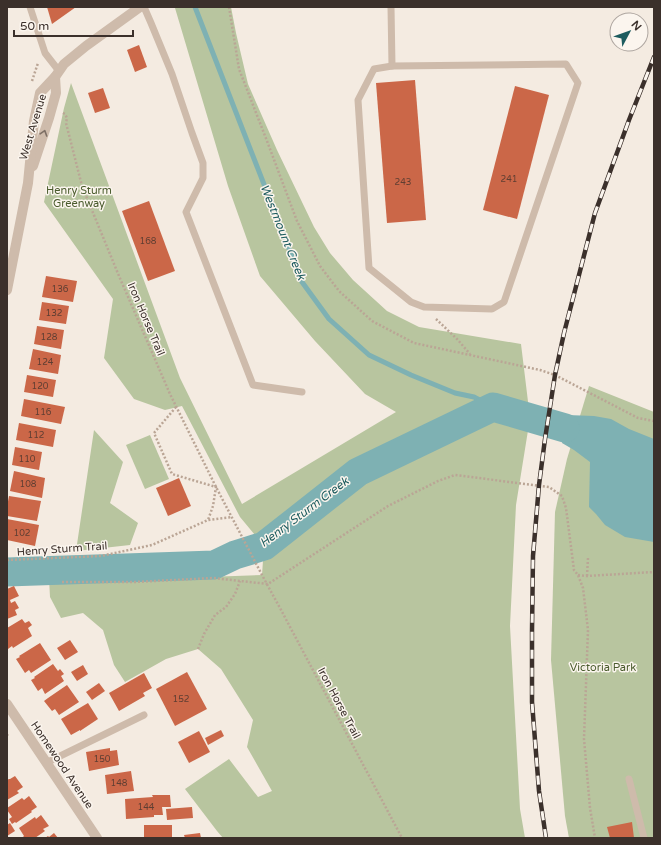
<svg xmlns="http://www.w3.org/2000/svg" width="661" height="845" viewBox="0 0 661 845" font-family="'Varela Round',sans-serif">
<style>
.green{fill:#b8c59f}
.water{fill:#7eb1b3}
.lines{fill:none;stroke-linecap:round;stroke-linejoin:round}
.stream{stroke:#7eb1b3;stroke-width:5}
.river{stroke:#7eb1b3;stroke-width:29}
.building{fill:#cb6748}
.path{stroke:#baa595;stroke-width:2.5;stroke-dasharray:2 2;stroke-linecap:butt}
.lane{stroke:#cebbab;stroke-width:7}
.street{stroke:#cebbab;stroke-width:10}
.rail-casing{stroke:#3b302b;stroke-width:4.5}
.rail{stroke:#fbf5ee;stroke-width:3;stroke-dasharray:9;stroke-linecap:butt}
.oneway{stroke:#7d6f65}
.labels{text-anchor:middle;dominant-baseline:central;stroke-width:3;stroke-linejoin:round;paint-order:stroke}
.number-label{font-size:9px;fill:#5f3e32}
.street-label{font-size:11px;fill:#3b302b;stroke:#fbf5ee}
.park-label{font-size:11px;fill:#4a5b2d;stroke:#fbf5ee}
.water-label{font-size:12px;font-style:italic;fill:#1d5c5f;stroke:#fbf5ee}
</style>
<rect width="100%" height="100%" fill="#f4ebe1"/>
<g class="green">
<path d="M176,7H231L236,33L248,84L277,150L314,227L330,253L353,280L387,311L419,327L521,344L530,418L516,505L510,626L520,809L525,838H223L217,831L185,789L229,759L258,797L272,791L247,747L253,720L221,669L198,649L166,659L125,682L114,665L103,630L83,613L61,618L50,597L49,578L151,579L262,575L264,546L240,517L182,406L165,410L134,399L104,358L113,299L44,202L64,108L71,83L180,378L242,504L396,412L365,394L315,341L260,276L228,186L175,8Z"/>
<path d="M589,386L654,412V838H569L565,816L551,660L555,512L567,459Z"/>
<path d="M94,430L123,462L110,503L138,523L130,545L76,551Z"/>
<path d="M150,435L169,479L145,489L126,445Z"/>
</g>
<path class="water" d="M567,415L594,416L611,419L629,429L654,439V542L625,537L605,525L596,514L589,507L590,462L574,450L562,443Z"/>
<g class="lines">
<path class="stream" d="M195,7L302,282L329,319L369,355L411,375L455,393L474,397L493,407"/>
<path class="river" d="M7,572L214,565L235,555L264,546L358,472L493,407L565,428"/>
</g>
<g class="building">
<path d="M47,7H76L52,24Z"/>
<path d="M139,45L147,67L135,72L127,50Z"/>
<path d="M415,80L426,220L387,223L376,83Z"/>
<path d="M515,86L549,95L517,219L483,210Z"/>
<path d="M103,88L110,108L95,113L88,93Z"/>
<path d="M149,201L175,271L148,281L122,211Z"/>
<path d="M46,276L77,281L73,302L42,297Z"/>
<path d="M42,302L69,306L66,324L39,320Z"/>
<path d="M37,326L64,330L61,349L34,344Z"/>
<path d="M33,349L61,355L58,374L29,369Z"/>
<path d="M27,375L56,380L53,397L24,392Z"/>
<path d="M24,399L65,407L61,424L21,416Z"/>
<path d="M19,423L56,430L53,447L16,440Z"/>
<path d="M15,447L42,452L39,470L12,465Z"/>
<path d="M14,471L45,478L42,498L10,491Z"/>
<path d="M179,478L191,506L168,516L156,488Z"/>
<path d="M9,496L41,501L37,521L7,516V507Z"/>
<path d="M7,519L39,525L35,546L7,540Z"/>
<path d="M14,586L19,596L10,600L11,603L15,601L19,608L15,610L17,615L7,619V589Z"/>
<path d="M22,619L25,623L29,621L32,625L28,628L32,636L13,648L12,646L8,649L7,646V628Z"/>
<path d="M70,640L78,652L65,660L57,648Z"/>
<path d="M40,643L51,660L31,673L29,670L25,673L16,659L20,657L19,656Z"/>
<path d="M53,664L58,671L60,669L64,674L61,676L64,681L45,694L42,688L38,691L31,680L35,678L34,677Z"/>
<path d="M83,665L88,674L77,681L71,672Z"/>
<path d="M187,672L207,709L175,726L156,689Z"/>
<path d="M144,673L152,688L143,693L145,696L119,711L109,693Z"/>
<path d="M99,683L105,691L92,700L86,692Z"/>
<path d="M67,685L79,702L59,715L55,709L52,711L44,701L48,698Z"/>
<path d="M88,703L98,719L80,731V730L71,735L61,719Z"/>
<path d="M221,730L224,736L208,745L205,738Z"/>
<path d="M199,731L210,752L189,763L178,742Z"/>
<path d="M110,748V751L117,750L119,765L89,771L86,752Z"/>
<path d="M131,771L134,791L107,794L105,775Z"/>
<path d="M15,776L23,787L17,791L19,793L7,800V780L9,779H10Z"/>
<path d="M152,795H170L171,807H162L163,815H154V817L126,819L125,799L153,797Z"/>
<path d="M29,796L37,807L31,811L32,812L16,823L15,822L12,824L9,819L12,817L7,810V808L22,798L24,800Z"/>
<path d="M192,807L193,818L167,820L166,809Z"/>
<path d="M41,815L49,826L43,829L45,831L35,838H22L24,836L19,828L35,817L36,819Z"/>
<path d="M632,822L634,838H610L607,827Z"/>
<path d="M10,823L15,831L7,836V825Z"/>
<rect x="144" y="825" width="28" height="13"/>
<path d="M54,833L58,838H45L48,836L49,837Z"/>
<path d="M200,833L201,838H185L184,835Z"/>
</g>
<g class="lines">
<g class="path">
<path d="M229,7L239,69L267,141L297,221L320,266L339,291L372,321L414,343L540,370L555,375L638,418L654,421"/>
<path d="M32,81L38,63"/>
<path d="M63,113L65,114L67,118L66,123L82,186L119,276L170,394L216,487L262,575L280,608L402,838"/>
<path d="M436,319L457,339L470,354"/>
<path d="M176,407L154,433L172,474L216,487L213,506L208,520"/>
<path d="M7,560L101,556L152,545L208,520L232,517"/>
<path d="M578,575L587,576L654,572"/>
<path d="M587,576L588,558"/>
<path d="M62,582H135L213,578L268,584L388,506L438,481L455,475L549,487L562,496L566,508L574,570L578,575L583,588L588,630L584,739L590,808L595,838"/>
<path d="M198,649L204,634L215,615L226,607L235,594L240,581"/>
<path d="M7,735L8,734"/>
</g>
<g class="lane">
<path d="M30,7L45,53L59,71"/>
<path d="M144,7L151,23L172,74L192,133L203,163V178L186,212L253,385L302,392"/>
<path d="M391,7L392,66"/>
<path d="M566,64L578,83L504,302L492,309L424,307L411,302L369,268L358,100L374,69L392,66Z"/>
<path d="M46,763L144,715"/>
<path d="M629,779L644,838"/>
</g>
<g class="street">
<path d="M33,166L49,118L56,93L55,77"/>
<path d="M7,290L28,183L34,121L40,93L55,77L64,64L86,46L140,7"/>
<path d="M7,704L97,838"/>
</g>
<g class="rail-casing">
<path id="rail" d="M546,838L539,791L532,702V631L533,556L539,485L545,439L555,375L564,333L595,213L629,120L654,57"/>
</g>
<use href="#rail" class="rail"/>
</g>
<defs><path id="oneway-chevron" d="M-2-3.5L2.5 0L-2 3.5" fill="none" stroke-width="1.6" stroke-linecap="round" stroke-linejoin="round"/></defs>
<use class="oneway" href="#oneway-chevron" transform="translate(44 133) rotate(-72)"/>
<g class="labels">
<g class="number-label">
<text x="509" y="179">241</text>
<text x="403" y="182">243</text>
<text x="148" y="241">168</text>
<text x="60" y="289">136</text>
<text x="54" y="313">132</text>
<text x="49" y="337">128</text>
<text x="45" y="362">124</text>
<text x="40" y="386">120</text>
<text x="43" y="412">116</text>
<text x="36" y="435">112</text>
<text x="27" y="459">110</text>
<text x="28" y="484">108</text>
<text x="22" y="533">102</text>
<text x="181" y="699">152</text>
<text x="102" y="759">150</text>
<text x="119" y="783">148</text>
<text x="146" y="807">144</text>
</g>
<g class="street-label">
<text transform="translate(33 127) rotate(-73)">West Avenue</text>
<text transform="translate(146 319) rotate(67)">Iron Horse Trail</text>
<text transform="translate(62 549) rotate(-4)">Henry Sturm Trail</text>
<text transform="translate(339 703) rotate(62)">Iron Horse Trail</text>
<text transform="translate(62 765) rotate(56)">Homewood Avenue</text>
</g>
<g class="park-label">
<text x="79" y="190">Henry Sturm<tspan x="79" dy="13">Greenway</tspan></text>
<text x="603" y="667">Victoria Park</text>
</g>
<g class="water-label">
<text transform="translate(283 232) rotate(68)">Westmount Creek</text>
<text transform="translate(304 512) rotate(-37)">Henry Sturm Creek</text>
</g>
</g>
<rect width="661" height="845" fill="none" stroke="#3b302b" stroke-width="16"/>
<g transform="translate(629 32) rotate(49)"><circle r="19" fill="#fbf5ee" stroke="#aea6a0"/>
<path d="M0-3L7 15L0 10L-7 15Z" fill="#1d5c5f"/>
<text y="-6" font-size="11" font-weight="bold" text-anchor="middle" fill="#3b302b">N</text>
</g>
<path d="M14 30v6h119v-6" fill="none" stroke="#3b302b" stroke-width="2"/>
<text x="20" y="30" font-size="12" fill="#3b302b" stroke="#fbf5ee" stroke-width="3" paint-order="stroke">50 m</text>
</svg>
